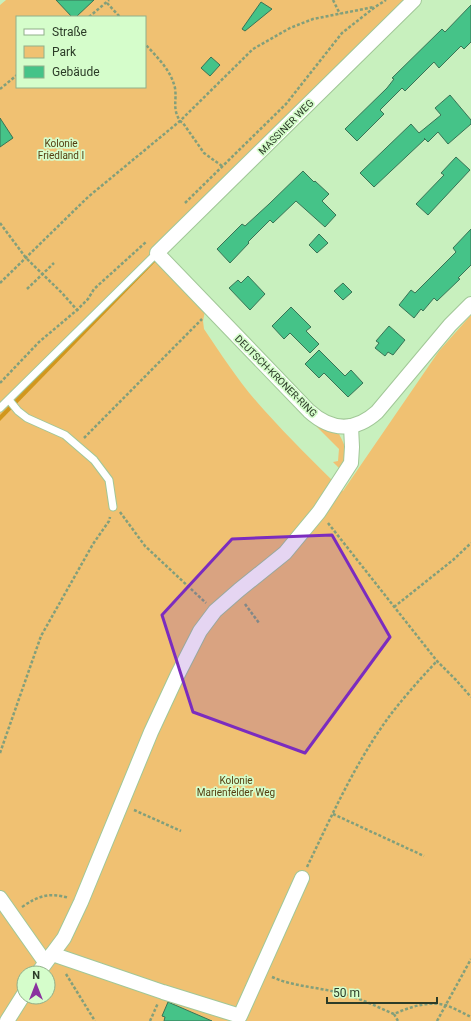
<svg xmlns="http://www.w3.org/2000/svg" width="471" height="1021" viewBox="0 0 471 1021" font-family="Roboto,sans-serif">
<style>
.green{fill:#f0c172;fill-rule:evenodd}
.forest{fill:#d1971d}
.building{fill:#45c388;stroke:#397355}
.lines{fill:none;stroke-linecap:round;stroke-linejoin:round}
.lane-casing{stroke:#a1c797;stroke-width:9}
.street-casing{stroke:#a1c797;stroke-width:16}
.path{stroke:#829f7b;stroke-width:2.5;stroke-dasharray:3 2;stroke-linecap:butt}
.lane{stroke:#fff;stroke-width:7}
.street{stroke:#fff;stroke-width:14}
.marked{fill:#7b2cbf;fill-opacity:0.2;stroke:#7b2cbf;stroke-width:3;stroke-linejoin:round}
.labels{text-anchor:middle;dominant-baseline:central;stroke-width:3.5;stroke-linejoin:round;paint-order:stroke}
.street-label{font-size:10px;fill:#2c3c28;stroke:#d5fdcb}
.park-label{font-size:10px;fill:#553d10;stroke:#d5fdcb}
</style>
<rect width="100%" height="100%" fill="#c8f0be"/>
<g class="green">
<path d="M6,0H407L149,253L205,311L203,321L204,329C223,357 241,385 264,410C289,438 316,464 343,491L439,351L471,315V1021H0V5ZM17,17H145V87H17ZM24,973H48V997H24Z"/>
<path d="M313,423L322,428L338,432C345,446 351,454 339,468L333,462L338,461L339,449Z"/>
</g>
<path class="forest" d="M156,261L0,421V415L149,263Z"/>
<g class="building">
<path d="M56,0H94L76,17H72Z"/>
<path d="M261,2L272,9L245,31L242,29Z"/>
<path d="M471,5V42L464,49L461,46L439,68L434,62L405,91L402,88L380,110L384,114L357,141L345,129L387,88L394,79L392,78L442,29L445,32Z"/>
<path d="M211,57L220,65L210,76L201,68Z"/>
<path d="M450,95L471,120V124L448,144L438,132L428,142L424,138L425,139L374,187L360,173L411,124L419,133L441,115L435,108Z"/>
<path d="M0,118L13,138L0,147Z"/>
<path d="M456,157L470,170L428,215L416,204L444,175L441,173Z"/>
<path d="M303,171L314,182L315,181L329,194L322,201L336,215L325,227L296,201L273,223L270,220L248,242L249,243L230,263L217,249L242,224L245,226L269,204Z"/>
<path d="M471,229V265L458,278L460,279L437,301L434,298L423,311L421,309L414,318L399,305L411,290L415,293L456,252L453,248Z"/>
<path d="M319,234L328,243L317,253L309,245Z"/>
<path d="M248,276L265,294L250,310L229,288L238,280L241,283Z"/>
<path d="M343,283L352,292L343,300L334,291Z"/>
<path d="M291,307L311,327L306,331L319,344L310,353L290,333L284,339L272,326Z"/>
<path d="M389,326L405,340L393,355L388,352L385,356L375,348L379,343L376,341Z"/>
<path d="M319,350L345,376L351,370L363,383L348,397L324,373L319,378L305,364Z"/>
<path d="M168,1002L212,1021H164L165,1017L162,1016Z"/>
</g>
<g class="lines">
<g class="lane-casing">
<g id="lane">
<path d="M9,400L18,411L27,418L65,435L94,460L109,480L113,507"/>
<path d="M0,408L157,253"/>
</g>
</g>
<g class="street-casing">
<g id="street">
<path d="M414,0L157,253L309,411C331,431 355,432 377,412L450,325L471,304"/>
<path d="M0,898L45,962"/>
<path d="M52,954L163,992L240,1016L302,878"/>
<path d="M38,973L64,938L81,902L151,732L178,674L200,631L215,611L239,590L285,553L319,512L351,463L352,447L351,426"/>
<path d="M7,1021L24,994"/>
</g>
</g>
<g class="path">
<path d="M333,0L340,14"/>
<path d="M107,3L120,17"/>
<path d="M89,17L109,0"/>
<path d="M0,89L17,75"/>
<path d="M222,166L204,153L183,123L180,121L253,49L290,28L313,19L374,7"/>
<path d="M185,203L286,104L342,33L375,7L386,0"/>
<path d="M0,223L26,258L62,293L78,311"/>
<path d="M0,283L88,197L180,121C172,108 177,101 175,88C171,70 157,57 145,44"/>
<path d="M27,289L54,263"/>
<path d="M0,383L39,342L77,310L88,299L94,289L146,242"/>
<path d="M84,438L202,319"/>
<path d="M120,512L145,546L206,603"/>
<path d="M328,523L437,661L456,680L471,697"/>
<path d="M245,604L259,623"/>
<path d="M394,607L453,560L471,543"/>
<path d="M0,753L41,636L93,544L109,521L110,517"/>
<path d="M134,810L181,831"/>
<path d="M333,814L424,856"/>
<path d="M307,867C332,815 356,761 391,714C405,696 421,678 437,661"/>
<path d="M22,907C38,896 49,892 69,898"/>
<path d="M66,974L95,1021"/>
<path d="M272,977C292,986 315,987 336,992C356,996 375,1006 394,1014C410,1007 427,1001 445,1005C454,1008 463,1013 471,1017"/>
<path d="M394,1014L398,1021"/>
<path d="M150,1021L158,1003"/>
<path d="M437,1021L471,959"/>
</g>
<use href="#lane" class="lane"/>
<use href="#street" class="street"/>
</g>
<path class="marked" d="M332,535L390,637L305,753L193,712L162,615L232,539Z"/>
<g class="labels">
<g class="street-label">
<text transform="translate(286 127) rotate(-45)">MASSINER WEG</text>
<text transform="translate(276 376) rotate(45)">DEUTSCH-KRONER-RING</text>
</g>
<g class="park-label">
<text x="61" y="143">Kolonie<tspan x="61" dy="12">Friedland I</tspan></text>
<text x="236" y="780">Kolonie<tspan x="236" dy="12">Marienfelder Weg</tspan></text>
</g>
</g>
<rect x="16" y="16" width="130" height="72" fill="#d5fdcb" stroke="#91b08a"/>
<rect x="24" y="29" width="20" height="6" fill="#ffffff" stroke="#91b08a"/>
<text x="52" y="36" font-size="12" fill="#2c3c28">Straße</text>
<rect x="24" y="46" width="20" height="12" fill="#f0c172" stroke="#91b08a"/>
<text x="52" y="56" font-size="12" fill="#2c3c28">Park</text>
<rect x="24" y="66" width="20" height="12" fill="#45c388" stroke="#91b08a"/>
<text x="52" y="76" font-size="12" fill="#2c3c28">Gebäude</text>
<g transform="translate(36 985)"><circle r="19" fill="#d5fdcb" stroke="#91b08a"/>
<path d="M0-3L7 15L0 10L-7 15Z" fill="#8a329f"/>
<text y="-6" font-size="11" font-weight="bold" text-anchor="middle" fill="#2c3c28">N</text>
</g>
<path d="M327 997v6h110v-6" fill="none" stroke="#2c3c28" stroke-width="2"/>
<text x="333" y="997" font-size="12" fill="#2c3c28" stroke="#d5fdcb" stroke-width="3" paint-order="stroke">50 m</text>
</svg>
